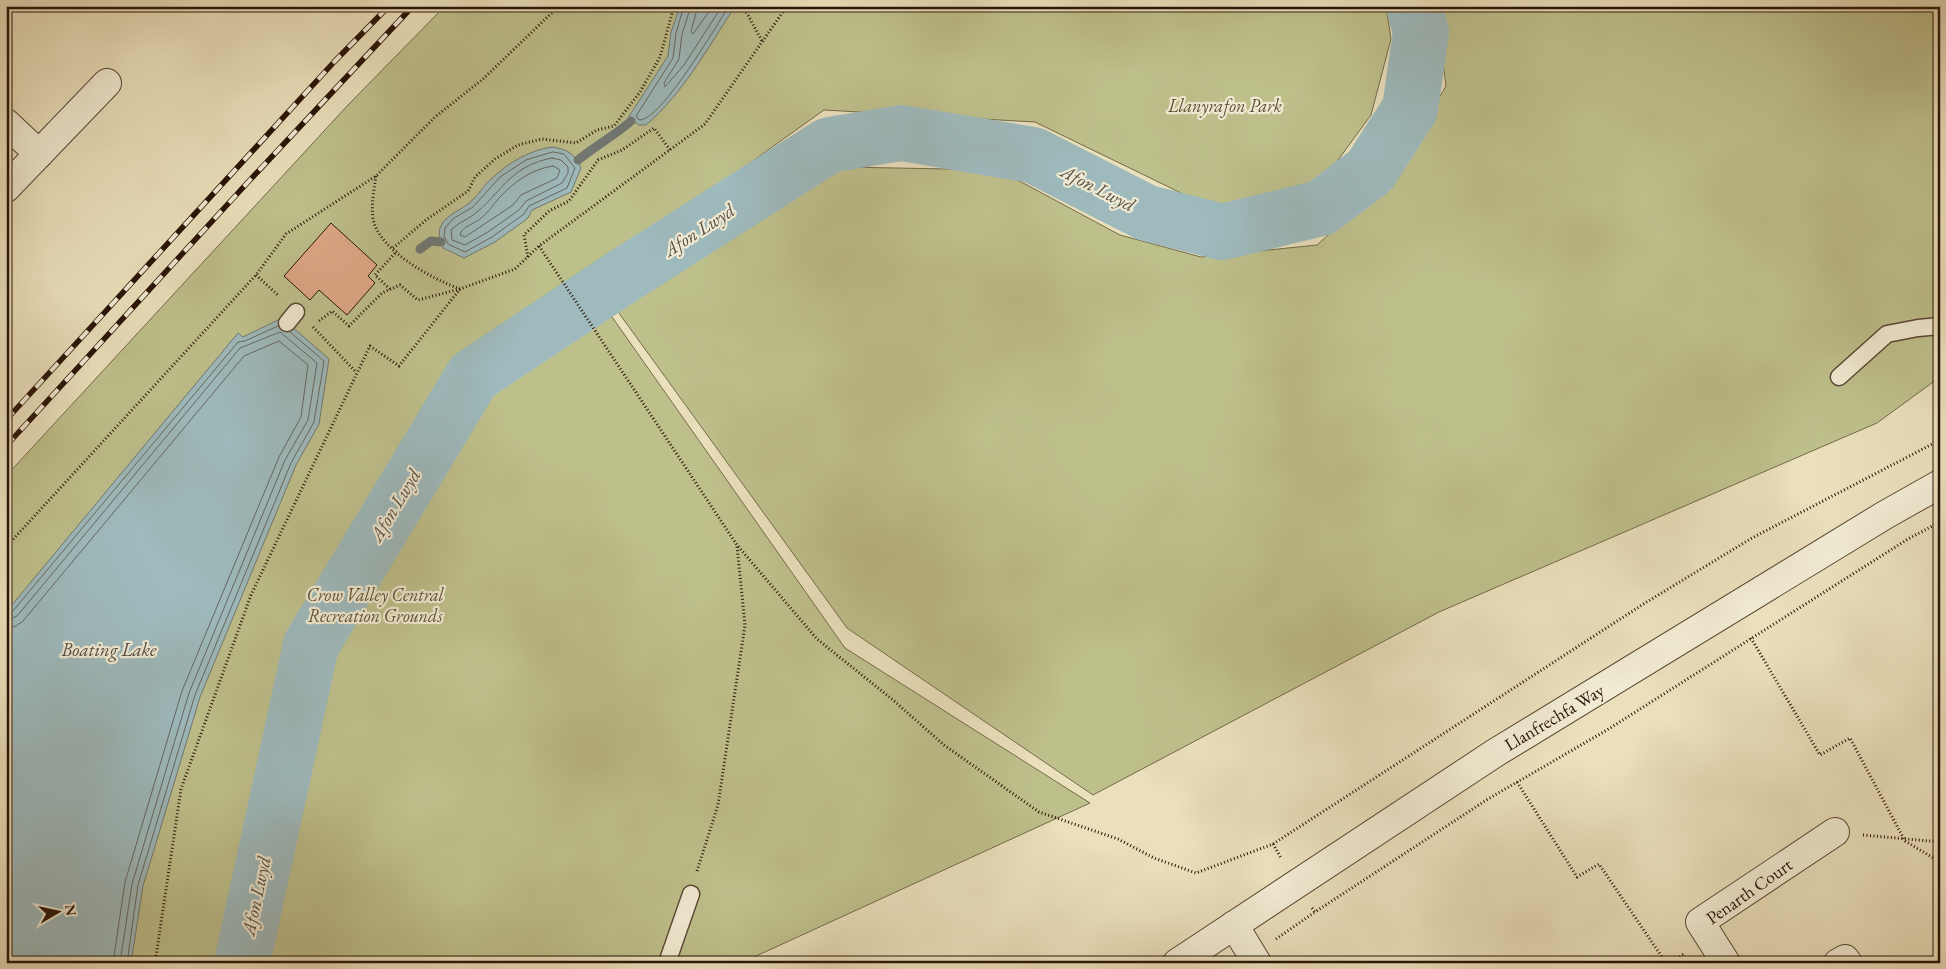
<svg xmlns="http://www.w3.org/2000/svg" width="1946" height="969" viewBox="0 0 1946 969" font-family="'EB Garamond',serif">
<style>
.green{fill:#bec08c;stroke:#746a4a}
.water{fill:#9ebabd;stroke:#707874}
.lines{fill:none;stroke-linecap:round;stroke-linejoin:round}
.shore{stroke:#646762;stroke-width:1}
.stream{stroke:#707874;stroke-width:9}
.river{stroke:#9ebabd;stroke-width:56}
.building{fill:#dfa888;stroke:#2a1407}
.service-casing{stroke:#5a4734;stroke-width:19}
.minor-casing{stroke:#5a4734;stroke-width:30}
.tertiary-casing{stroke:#5a4734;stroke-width:30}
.path{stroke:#2a1407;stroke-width:3;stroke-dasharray:1 2.5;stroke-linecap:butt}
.service{stroke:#f1ebd3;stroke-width:16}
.minor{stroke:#f1ebd3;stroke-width:28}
.tertiary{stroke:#f1ebd3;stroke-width:28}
.rail-casing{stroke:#2a1407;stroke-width:5.5}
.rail{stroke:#f1ebd3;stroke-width:4;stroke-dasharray:11;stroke-linecap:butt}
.labels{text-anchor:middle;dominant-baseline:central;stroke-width:4.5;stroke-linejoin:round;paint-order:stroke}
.park-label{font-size:18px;font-style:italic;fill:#5e5036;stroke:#f1ebd3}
.street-label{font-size:18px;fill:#2a1407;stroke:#f1ebd3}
.water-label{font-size:19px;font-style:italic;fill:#534e47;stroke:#f1ebd3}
</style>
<rect width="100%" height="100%" fill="#eae0bc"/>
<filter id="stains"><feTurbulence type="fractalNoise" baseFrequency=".004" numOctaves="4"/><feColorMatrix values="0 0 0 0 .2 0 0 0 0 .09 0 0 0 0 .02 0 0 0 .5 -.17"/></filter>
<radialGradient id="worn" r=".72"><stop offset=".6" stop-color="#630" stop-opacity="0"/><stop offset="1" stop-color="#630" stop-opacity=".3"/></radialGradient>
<g class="green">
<path d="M445,6H1386L1391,39L1371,115L1319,186L1214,209L1035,122L824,110L586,280L845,648L1090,803L741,963H6V476L348,105Z"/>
<path d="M1436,6H1940V377L1877,423L1439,612L1093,795L847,628L616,309L844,167L999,170L1120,235L1201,257L1317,245L1394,175L1446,86Z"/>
</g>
<g class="water">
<path d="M680,6L734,8C707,49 684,92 646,125H639L628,118L668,56L671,32Z"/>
<path d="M552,147C567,149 575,154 581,168L571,192L532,210L528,218L495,242L464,258L443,248C441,241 437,233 441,226C446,215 459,211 468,204C475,199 480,191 486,184C505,165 526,151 552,147Z"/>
<path d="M282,318L329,359L319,424L296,465L200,697L143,886L131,963H6V612L238,333L243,337Z"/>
</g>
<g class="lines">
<g class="shore">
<path d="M684,6L676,33L673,58L636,116L639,120C661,121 716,26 729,6"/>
<path d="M691,6L682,34L679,59L664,83L665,87L684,65L722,6"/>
<path d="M698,6L691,31L693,34L713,6"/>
<path d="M553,152L564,154L575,168L567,188L529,206L524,214L492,237L465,252L448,244L444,236L445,228L454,218L473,207L500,177L526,160Z"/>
<path d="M552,158L561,160L568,167V173L562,183L526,201L519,210L488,232L465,245L452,240L451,230C459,222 469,219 477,212C504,189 511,166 552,158Z"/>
<path d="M553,166L560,170L557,178L521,195L513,205L465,237L460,235C461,227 474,224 480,219C488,213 493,205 499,198C513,183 531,169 553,166Z"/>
<path d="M6,614L12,612L238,342L245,341L278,326"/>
<path d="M6,621L17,616L240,348L280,332L317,363L308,420L285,460L189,693L132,884L120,963"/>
<path d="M6,628L16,626L23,621L244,356L279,341L308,365L301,417L279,457L182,691L125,882L113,963"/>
<path d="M127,963L138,885L195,695L291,463L314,422L324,361L290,332"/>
</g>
<g class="stream">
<path d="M578,160C595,146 614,136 631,121"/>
<path d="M420,249L431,241L441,242"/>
</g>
<path class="river" d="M242,963L311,645L473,376L625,275L829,145L901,133L1033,155L1147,213L1222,232L1321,208L1370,171L1410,109L1421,32L1414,6"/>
</g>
<path class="building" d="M331,223L377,265L368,276L375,283L347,315L319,290L310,300L284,276Z"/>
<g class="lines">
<g class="service-casing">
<g id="service">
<path d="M287,323L296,312"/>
<path d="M1839,377L1887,334L1918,328L1940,326"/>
<path d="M667,963L691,894"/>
</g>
</g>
<g class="minor-casing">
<g id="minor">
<path d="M6,123L39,154"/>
<path d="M6,188L107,83"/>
<path d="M1234,925L1257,963"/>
<path d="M1726,963L1700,922L1835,832"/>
<path d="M1838,963L1845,959L1848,963"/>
</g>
</g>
<g class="tertiary-casing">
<path id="tertiary" d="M1177,963L1495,753L1885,515L1940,484"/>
</g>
<g class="path">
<path d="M743,6L762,41"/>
<path d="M376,176C374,190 371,204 373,219C379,250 432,279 460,289"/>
<path d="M539,246L737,545L817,639L893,700L944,745L1039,812L1118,839L1154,858L1196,873L1273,844L1645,603L1752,538L1940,440"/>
<path d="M393,248L426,220L468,191L475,177L495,159L518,145L542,139L576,143L597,130L614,126L640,92L660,57L674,6"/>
<path d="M528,257L524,235L549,211L569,201L598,160L622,150L654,128L670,150"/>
<path d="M256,275L279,296"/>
<path d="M390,289L375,275L397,251"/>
<path d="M319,321L332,311L349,326L382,293L400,285L418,300L460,289L515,269L539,246L705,124L787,6"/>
<path d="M313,327L356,372"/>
<path d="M6,547L256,275L286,234L376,176L435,117L483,79L559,6"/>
<path d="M1751,638L1820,755L1850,738L1905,841L1940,862"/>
<path d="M1517,782L1577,877L1599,864L1666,963"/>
<path d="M1863,835L1940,842"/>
<path d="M1273,844L1281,858"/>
<path d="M697,871L718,805L745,625L737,546"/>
<path d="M1312,908L1315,912L1488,799L1607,730L1908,539L1940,522"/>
<path d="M1276,939L1315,912"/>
<path d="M155,963L181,789L251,595L370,346L399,366L460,289"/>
<path d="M1671,963L1685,953"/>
</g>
<use href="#service" class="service"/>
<use href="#minor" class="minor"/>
<use href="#tertiary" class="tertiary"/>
<g class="rail-casing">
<g id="rail">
<path d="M6,420L334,62L389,6"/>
<path d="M6,446L249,181L413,6"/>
</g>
</g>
<use href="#rail" class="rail"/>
</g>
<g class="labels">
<g class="park-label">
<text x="1225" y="105">Llanyrafon Park</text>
<text x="375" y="594">Crow Valley Central<tspan x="375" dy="21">Recreation Grounds</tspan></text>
</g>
<g class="street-label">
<text transform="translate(1554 717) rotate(-31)">Llanfrechfa Way</text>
<text transform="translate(1749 891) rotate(-35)">Penarth Court</text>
</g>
<g class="water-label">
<text transform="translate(1098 188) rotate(27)">Afon Lwyd</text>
<text transform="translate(699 230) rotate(-33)">Afon Lwyd</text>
<text transform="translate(395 505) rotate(-59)">Afon Lwyd</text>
<text x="109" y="649">Boating Lake</text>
<text transform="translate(256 896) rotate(-78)">Afon Lwyd</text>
</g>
</g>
<rect width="1946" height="969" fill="none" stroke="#eae0bc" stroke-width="25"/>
<rect x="8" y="8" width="1931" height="954" fill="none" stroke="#2a1407" stroke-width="2.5"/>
<rect x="12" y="12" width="1921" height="944" fill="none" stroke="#2a1407"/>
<g transform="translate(58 912) rotate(81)" stroke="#f1ebd3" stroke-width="4" paint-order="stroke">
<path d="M0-4L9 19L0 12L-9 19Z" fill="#2a1407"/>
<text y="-8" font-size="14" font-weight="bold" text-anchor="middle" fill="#2a1407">N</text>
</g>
<rect width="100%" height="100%" filter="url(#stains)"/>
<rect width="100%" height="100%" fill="url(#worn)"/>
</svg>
